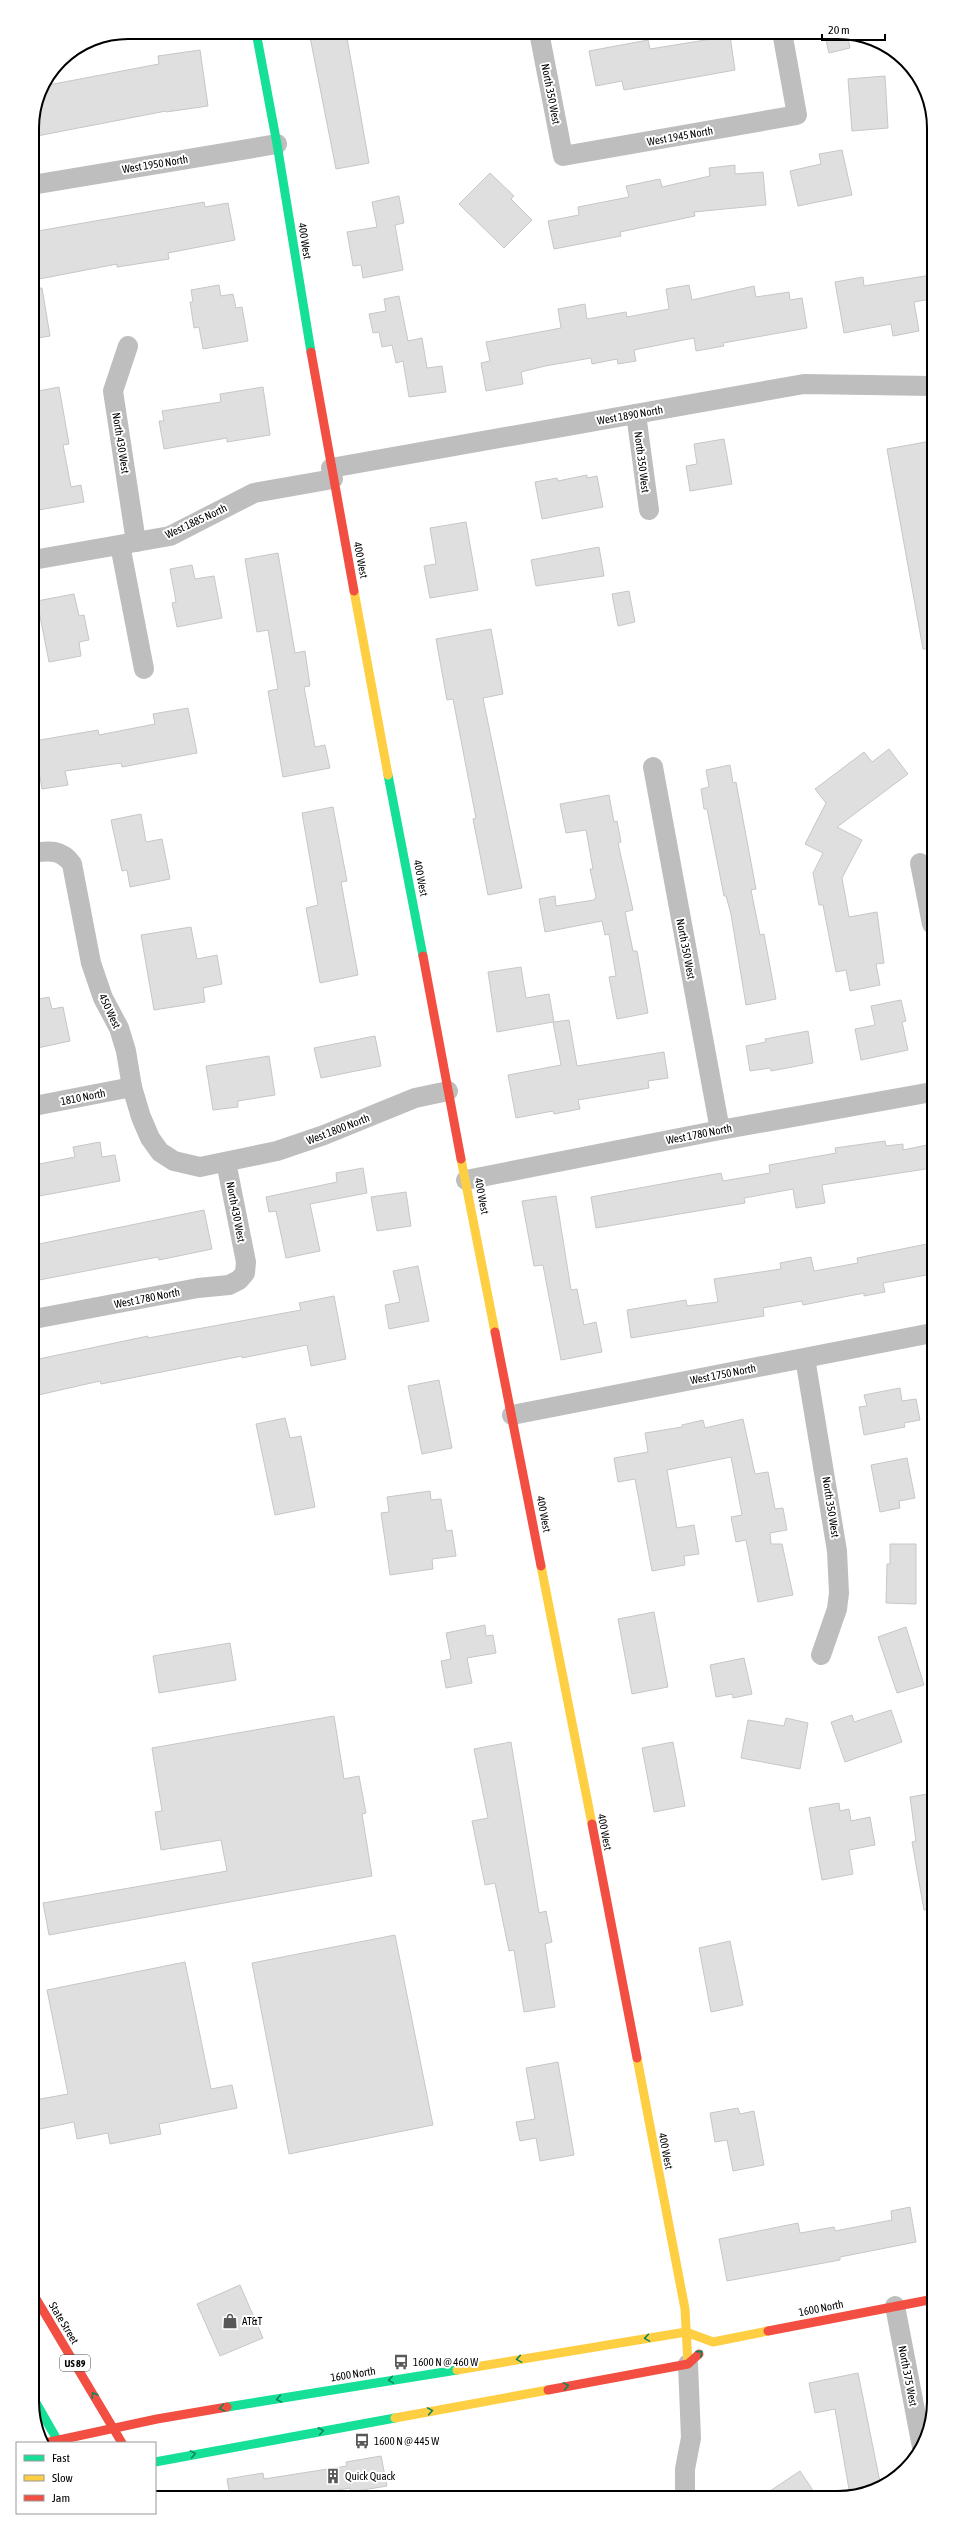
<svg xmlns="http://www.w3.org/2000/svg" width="966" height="2530" viewBox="0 0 966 2530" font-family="'Asap Condensed',sans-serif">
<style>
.building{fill:#dfdfdf;stroke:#c7c7c7}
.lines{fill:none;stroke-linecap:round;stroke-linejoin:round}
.street{stroke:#bebebe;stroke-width:20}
.fast{stroke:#16e098;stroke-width:9}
.slow{stroke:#ffcf43;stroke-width:9}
.jam{stroke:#f24e42;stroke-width:9}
.oneway{stroke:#0d865b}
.labels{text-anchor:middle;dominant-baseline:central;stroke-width:4;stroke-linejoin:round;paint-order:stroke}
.shield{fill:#fff;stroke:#4c4c4c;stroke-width:1}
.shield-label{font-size:10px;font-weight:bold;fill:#000}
.street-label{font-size:11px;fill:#000;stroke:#fff}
.poi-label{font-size:11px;fill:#000;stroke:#fff;text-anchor:start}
.rim{fill:none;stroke:#000;stroke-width:2}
</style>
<rect width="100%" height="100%" fill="#fff"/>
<g class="building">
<path d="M309,32H346L369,163L336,169Z"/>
<path d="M824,32L847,33L850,48L829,53Z"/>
<path d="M730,36L735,70L624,90L622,81L596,86L589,51L648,40L650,49Z"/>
<path d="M200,50L208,106L166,112V111L32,137V122L39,91L43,86L159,64L158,56Z"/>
<path d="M885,76L888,128L852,131L848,79Z"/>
<path d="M842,150L852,195L798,206L790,171L821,164L819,154Z"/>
<path d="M735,165V174L763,172L766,205L694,212L695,216L620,232L621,236L554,249L548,221L579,215L578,207L629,197L626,186L660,179L662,187L710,176L709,168Z"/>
<path d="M490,173L514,196L511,199L532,220L504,248L459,204Z"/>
<path d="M399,196L404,223L395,225L403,270L363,278L361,265L353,266L347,232L377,227L372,202Z"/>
<path d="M204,202L205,207L228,203L235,240L168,253L169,259L117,267V264L34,280L32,232Z"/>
<path d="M931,275V299L914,302L919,331L893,336L891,324L844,333L835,282L863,277L864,286Z"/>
<path d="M219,285L221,296L233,294L236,308L242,307L248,341L203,349L199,327L194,328L190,302H193L191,290Z"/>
<path d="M689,285L692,300L754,286L756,297L789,292L790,300L802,298L807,328L723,343L724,346L696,351L694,338L634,350L636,361L618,364L617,359L592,364L591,358L545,366L521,372L523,384L486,391L481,363L490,361L486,342L561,328L558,309L585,304L587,319L626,312L627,317L669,309L666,289Z"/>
<path d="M42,288L50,336L32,339V289Z"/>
<path d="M399,296L408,341L422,338L427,368L442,366L446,392L409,397L403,361L396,363L392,345L382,347L379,332L373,333L369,314L386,311L384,299Z"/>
<path d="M59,387L69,444L63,445L71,487L81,485L84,502L33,511V392Z"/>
<path d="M263,387L270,435L227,442V438L164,449L159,421H164L162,411L221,402L220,394Z"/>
<path d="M724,439L732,484L690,491L686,466L697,464L694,444Z"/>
<path d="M931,441V649H923L887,449Z"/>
<path d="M587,475V478L597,476L603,507L542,519L535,482L557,478L558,481Z"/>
<path d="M466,522L478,590L430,598L424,566L436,564L430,528Z"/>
<path d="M599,547L604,576L536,586L531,560Z"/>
<path d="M278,553L295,653L305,651L310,686L304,687L315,747L325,745L330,768L283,777L268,691L278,689L268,630L257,632L245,559Z"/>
<path d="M192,565L195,579L214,576L222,618L177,627L172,603L176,602L170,569Z"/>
<path d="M629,591L635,622L618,626L612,594Z"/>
<path d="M74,594L79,616L84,615L89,640L79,642L81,656L49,662L37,601Z"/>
<path d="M491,629L503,694L483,698L522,888L488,895L473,819L476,818L453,699L447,700L436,639Z"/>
<path d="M188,708L197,753L122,767L121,763L65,771L68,785L42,789L34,741L98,730L99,735L155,724L153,714Z"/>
<path d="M889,749L908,774L837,827L862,840L842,878L849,917L877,912L884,963L876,964L880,985L850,991L846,970L836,972L823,905H819L813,873L823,853L805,844L826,803L815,789L864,752L872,762Z"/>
<path d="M730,765L733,783L736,782L756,889L751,890L760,935L764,934L776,999L746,1005L731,914L726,896H724L707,809H704L701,789L709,787L706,770Z"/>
<path d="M609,795L614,822L617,821L621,842L618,843L633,910L625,912L633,951H637L648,1013L617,1019L609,977L616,976L609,934L605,935L602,921L545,932L539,899L555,896L556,906L594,900L596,897L590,869H593L586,830L566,833L560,804Z"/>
<path d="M333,807L347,881L341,882L358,975L320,983L306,908L318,905L302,813Z"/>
<path d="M141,814L146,842L162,839L170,879L130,887L127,870L122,871L111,820Z"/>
<path d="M191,927L197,959L217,955L222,984L203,988L205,1002L154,1010L141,935Z"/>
<path d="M521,967L526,998L549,994L554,1022L569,1020L577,1066L664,1052L668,1078L648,1081L649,1088L578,1100L580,1109L554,1114L553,1111L516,1118L508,1075L561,1065L553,1022L497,1032L488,972Z"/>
<path d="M49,997L52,1009L63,1007L70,1041L33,1049V1000Z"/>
<path d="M901,1000L906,1021L902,1022L908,1050L861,1060L855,1029L875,1025L871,1006Z"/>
<path d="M808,1031L813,1063L771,1071L770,1068L750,1071L746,1046L766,1042L765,1039Z"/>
<path d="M375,1036L381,1066L321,1078L314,1048Z"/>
<path d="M269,1056L275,1095L238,1101V1107L213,1110L206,1066Z"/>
<path d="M885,1141L886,1146L903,1144V1150L932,1144V1168L822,1185L825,1203L796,1208L793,1189L744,1198L745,1203L596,1228L591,1197L721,1173L723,1181L770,1173L769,1165L836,1153L835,1148Z"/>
<path d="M100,1142L102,1157L115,1155L120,1181L34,1197V1165L75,1157L73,1147Z"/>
<path d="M363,1168L367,1193L310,1204L320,1251L286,1258L276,1211L269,1212L266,1197L337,1182L336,1173Z"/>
<path d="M406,1192L411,1226L377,1231L371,1197Z"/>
<path d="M556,1196L571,1290L577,1289L584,1325L596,1322L602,1352L561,1360L543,1265L534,1266L522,1201Z"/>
<path d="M204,1210L212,1249L159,1260L158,1257L34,1281V1245Z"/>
<path d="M932,1243V1274L883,1283L885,1292L864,1296V1293L803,1305L802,1301L763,1308L764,1316L631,1338L627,1310L686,1300L687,1306L718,1302L714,1279L781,1269L780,1263L811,1257L814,1271L858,1263L857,1258Z"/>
<path d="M418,1266L429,1321L389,1329L385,1305L400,1302L393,1271Z"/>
<path d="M334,1296L346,1359L311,1366L307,1345L242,1358V1356L101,1384L100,1381L34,1396V1360L148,1336V1338L301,1310L299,1303Z"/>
<path d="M439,1380L452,1448L422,1454L408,1386Z"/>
<path d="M900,1388L902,1401L916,1399L920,1420L904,1423L905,1427L864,1435L859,1407L867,1406L864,1395Z"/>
<path d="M285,1418L290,1438L301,1436L315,1507L275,1515L256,1424Z"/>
<path d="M743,1419L755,1474L768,1472L775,1509L783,1508L787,1530L770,1533L771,1544H782L793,1595L758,1602L746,1540L736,1542L731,1517L742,1515L731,1457L667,1470L677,1528L694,1525L699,1554L684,1556L685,1565L652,1571L635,1479L618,1482L614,1458L648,1452L645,1433L682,1427V1425L703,1420L705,1428Z"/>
<path d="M907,1458L915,1498L899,1501L900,1508L880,1512L871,1465Z"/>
<path d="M430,1491L431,1500L441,1499L446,1531L452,1530L456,1556L432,1559L433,1569L390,1575L381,1513L389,1512L387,1497Z"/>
<path d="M890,1544H916V1604L886,1603L887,1564H890Z"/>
<path d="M654,1612L668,1687L632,1694L618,1619Z"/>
<path d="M485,1625L486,1636L493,1635L496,1653L467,1658L472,1683L446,1688L441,1661L451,1659L446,1633Z"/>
<path d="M906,1627L924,1685L897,1693L878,1637Z"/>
<path d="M230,1643L236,1680L159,1693L153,1656Z"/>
<path d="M744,1658L752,1694L733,1698L732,1694L716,1697L710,1665Z"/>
<path d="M891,1710L902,1742L845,1762L831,1722L852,1715L854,1722Z"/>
<path d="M334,1716L344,1779L359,1776L366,1813L362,1814L372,1876L49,1935L43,1903L227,1871L221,1840L161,1850L155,1812L162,1811L152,1748Z"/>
<path d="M786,1718L808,1723L800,1769L741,1758L748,1720L784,1726Z"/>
<path d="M511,1742L539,1913L546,1911L552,1942L545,1944L555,2007L524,2012L514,1950L509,1951L495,1883L485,1885L472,1821L488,1818L474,1749Z"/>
<path d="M673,1742L685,1806L654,1812L642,1748Z"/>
<path d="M933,1793V1909L924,1910L912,1842L916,1841L910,1797Z"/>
<path d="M839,1803L840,1811L849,1809L851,1821L870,1817L875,1845L849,1850L853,1874L822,1880L809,1808Z"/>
<path d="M395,1935L433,2125L289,2154L252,1963Z"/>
<path d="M730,1941L743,2005L711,2012L699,1948Z"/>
<path d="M185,1962L211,2089L232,2085L237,2108L159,2124L161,2134L110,2144L108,2133L77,2139L74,2122L35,2130V2100L68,2094L47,1990Z"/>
<path d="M558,2062L574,2155L540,2161L536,2138L520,2141L516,2122L535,2119L526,2068Z"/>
<path d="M738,2108L740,2114L754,2111L764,2165L733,2171L727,2140L715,2142L710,2113Z"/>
<path d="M910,2207L916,2242L840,2257V2260L727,2281L719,2239L798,2223L800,2233L834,2227L835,2231L892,2220L891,2211Z"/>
<path d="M240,2285L263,2338L220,2356L197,2304Z"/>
<path d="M858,2373L881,2487L863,2495H850L835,2409L815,2413L809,2383Z"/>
<path d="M381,2456L387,2486L351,2492L350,2488L295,2497H230L227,2479L263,2473L264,2479L347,2466L346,2462Z"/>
<path d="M800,2471L816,2495H764Z"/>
</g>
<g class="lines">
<g class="street">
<path d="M539,32L563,156L797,115L782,32"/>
<path d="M32,185L277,144"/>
<path d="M128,346L113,391L136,542"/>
<path d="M636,414L649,510"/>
<path d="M331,468L804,384L931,386"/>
<path d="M120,545L144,669"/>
<path d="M33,560L170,536L254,493L333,479"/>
<path d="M653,767L720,1130"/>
<path d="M33,853C50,850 62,850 72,864L91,963L103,998L119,1028L126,1051L132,1087L141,1117L150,1138L160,1152L174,1161L200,1167L277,1151L324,1135L415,1098L448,1091"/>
<path d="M920,863L932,924"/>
<path d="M34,1106L132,1087"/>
<path d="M466,1180L720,1130L932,1092"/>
<path d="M34,1319L198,1288L229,1285L239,1280L245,1273L246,1262L226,1162"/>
<path d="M805,1358L837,1551L839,1593L837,1609L821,1655"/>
<path d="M512,1415L932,1333"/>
<path d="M895,2306L922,2447"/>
<path d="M685,2495V2469L691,2438L688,2364"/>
</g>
<g class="fast">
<path d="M256,32L277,144L311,352"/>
<path d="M388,775L423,956"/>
<path d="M35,2401L59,2443"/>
<path d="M227,2407L457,2370"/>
<path d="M155,2462L395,2418"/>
</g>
<g class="slow">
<path d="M354,591L388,775"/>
<path d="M461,1159L495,1332"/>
<path d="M541,1566L592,1824"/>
<path d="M637,2058L685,2309L688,2364"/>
<path d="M457,2370L686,2332L713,2342L768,2331"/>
<path d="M395,2418L548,2390"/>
</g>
<g class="jam">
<path d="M311,352L354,591"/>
<path d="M423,956L461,1159"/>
<path d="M495,1332L541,1566"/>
<path d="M592,1824L637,2058"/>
<path d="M35,2297L122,2443"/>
<path d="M768,2331L934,2299"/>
<path d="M548,2390L688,2364L699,2354"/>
<path d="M45,2443L157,2419L227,2407"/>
</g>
</g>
<defs><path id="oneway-chevron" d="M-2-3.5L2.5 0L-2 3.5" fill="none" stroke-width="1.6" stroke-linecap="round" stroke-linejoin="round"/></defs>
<g class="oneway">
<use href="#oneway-chevron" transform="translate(647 2338) rotate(171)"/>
<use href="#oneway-chevron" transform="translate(700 2353) rotate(-41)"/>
<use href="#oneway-chevron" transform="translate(519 2359) rotate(171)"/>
<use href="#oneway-chevron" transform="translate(391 2380) rotate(171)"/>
<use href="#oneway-chevron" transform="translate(566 2386) rotate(-10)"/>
<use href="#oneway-chevron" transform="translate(94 2395) rotate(-121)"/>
<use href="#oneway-chevron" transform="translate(279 2399) rotate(170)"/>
<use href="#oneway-chevron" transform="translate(222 2408) rotate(170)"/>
<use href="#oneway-chevron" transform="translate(430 2411) rotate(-10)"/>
<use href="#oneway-chevron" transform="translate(321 2431) rotate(-11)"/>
<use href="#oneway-chevron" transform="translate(193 2454) rotate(-10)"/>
</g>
<defs>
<g id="shop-bare" transform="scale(1.2)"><path d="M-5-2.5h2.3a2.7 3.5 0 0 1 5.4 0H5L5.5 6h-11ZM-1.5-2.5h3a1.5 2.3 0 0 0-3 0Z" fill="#595959" stroke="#fff" stroke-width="2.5" paint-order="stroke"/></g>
<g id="bus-bare" transform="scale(1.2)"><path d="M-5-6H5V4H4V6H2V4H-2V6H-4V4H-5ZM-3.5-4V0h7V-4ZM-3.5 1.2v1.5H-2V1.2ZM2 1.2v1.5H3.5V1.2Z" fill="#595959" stroke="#fff" stroke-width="2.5" paint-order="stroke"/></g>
<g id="building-bare" transform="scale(1.2)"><path d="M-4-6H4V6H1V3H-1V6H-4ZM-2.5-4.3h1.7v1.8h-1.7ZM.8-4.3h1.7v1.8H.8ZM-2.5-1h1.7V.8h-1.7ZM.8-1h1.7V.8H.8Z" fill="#595959" stroke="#fff" stroke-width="2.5" paint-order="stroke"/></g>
</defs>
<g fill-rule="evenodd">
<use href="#shop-bare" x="230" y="2321"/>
<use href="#bus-bare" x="401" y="2362"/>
<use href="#bus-bare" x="362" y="2441"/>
<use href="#building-bare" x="333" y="2476"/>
</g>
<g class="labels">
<rect class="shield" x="60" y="2355" width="30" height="16" rx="3"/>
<g class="shield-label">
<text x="75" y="2363">US 89</text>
</g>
<g class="street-label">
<text transform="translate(551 94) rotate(79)">North 350 West</text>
<text transform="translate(680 136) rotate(-10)">West 1945 North</text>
<text transform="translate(155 164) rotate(-9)">West 1950 North</text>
<text transform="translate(305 241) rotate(81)">400 West</text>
<text transform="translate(630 415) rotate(-10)">West 1890 North</text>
<text transform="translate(121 443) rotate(81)">North 430 West</text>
<text transform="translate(642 462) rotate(83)">North 350 West</text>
<text transform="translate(196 521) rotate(-25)">West 1885 North</text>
<text transform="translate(361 560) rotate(79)">400 West</text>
<text transform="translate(421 878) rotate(79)">400 West</text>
<text transform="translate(686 949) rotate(79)">North 350 West</text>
<text transform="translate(110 1011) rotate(65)">450 West</text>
<text transform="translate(83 1097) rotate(-11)">1810 North</text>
<text transform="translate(338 1129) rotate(-21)">West 1800 North</text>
<text transform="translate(699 1134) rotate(-11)">West 1780 North</text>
<text transform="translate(482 1196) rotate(79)">400 West</text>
<text transform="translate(236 1212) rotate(79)">North 430 West</text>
<text transform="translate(147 1298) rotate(-11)">West 1780 North</text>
<text transform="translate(723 1374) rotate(-11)">West 1750 North</text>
<text transform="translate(831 1507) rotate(81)">North 350 West</text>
<text transform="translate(544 1514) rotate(79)">400 West</text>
<text transform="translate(605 1832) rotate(79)">400 West</text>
<text transform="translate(666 2151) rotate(79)">400 West</text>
<text transform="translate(821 2308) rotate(-11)">1600 North</text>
<text transform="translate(64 2323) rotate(59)">State Street</text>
<text transform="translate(353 2374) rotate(-9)">1600 North</text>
<text transform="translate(908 2376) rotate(79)">North 375 West</text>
</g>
<g class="poi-label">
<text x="242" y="2321">AT&amp;T</text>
<text x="413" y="2362">1600 N @ 460 W</text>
<text x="374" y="2441">1600 N @ 445 W</text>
<text x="345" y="2476">Quick Quack</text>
</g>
</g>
<path d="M0 0H966V2530H0ZM128 39H838A89 89 0 0 1 927 128V2402A89 89 0 0 1 838 2491H128A89 89 0 0 1 39 2402V128A89 89 0 0 1 128 39Z" fill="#fff" fill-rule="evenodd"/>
<path class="rim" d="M128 39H838A89 89 0 0 1 927 128V2402A89 89 0 0 1 838 2491H128A89 89 0 0 1 39 2402V128A89 89 0 0 1 128 39Z"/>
<rect x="16" y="2442" width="140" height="72" fill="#ffffff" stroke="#999999"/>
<rect x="24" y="2455" width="20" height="6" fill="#16e098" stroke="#999999"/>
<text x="52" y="2462" font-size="12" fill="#000000">Fast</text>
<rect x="24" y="2475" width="20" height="6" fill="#ffcf43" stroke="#999999"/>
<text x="52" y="2482" font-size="12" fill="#000000">Slow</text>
<rect x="24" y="2495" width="20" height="6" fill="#f24e42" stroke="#999999"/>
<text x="52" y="2502" font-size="12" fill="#000000">Jam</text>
<path d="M822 34v6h63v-6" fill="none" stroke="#000000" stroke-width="2"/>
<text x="828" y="34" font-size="12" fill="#000000" stroke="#ffffff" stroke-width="3" paint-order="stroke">20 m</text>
</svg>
